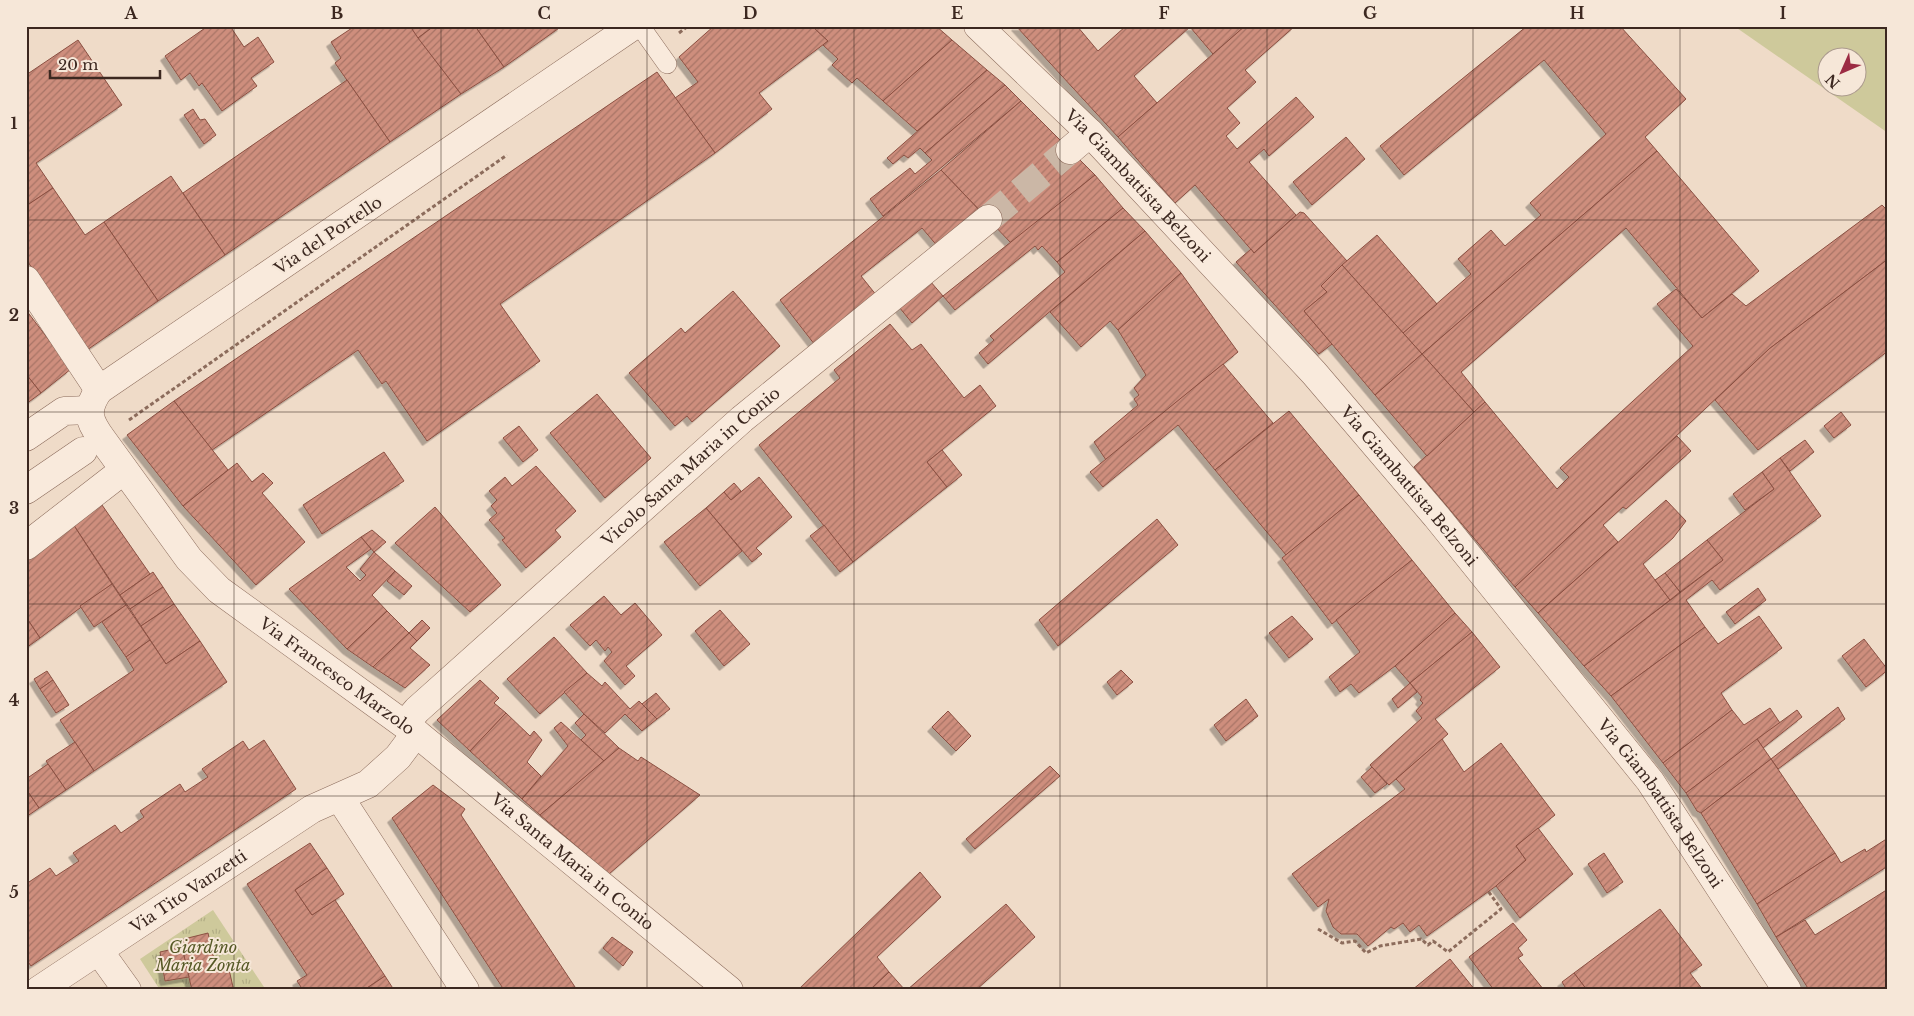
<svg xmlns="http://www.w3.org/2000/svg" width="1914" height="1016" viewBox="0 0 1914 1016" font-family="'Libre Baskerville',serif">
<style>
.grass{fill:url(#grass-tufts)}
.garden{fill:#cec99b;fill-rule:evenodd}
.building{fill:url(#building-hatch);stroke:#8b5042;filter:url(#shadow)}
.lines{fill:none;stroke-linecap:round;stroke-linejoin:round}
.street-tunnel{stroke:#cbb7a6;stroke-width:28;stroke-dasharray:28 14;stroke-linecap:butt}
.lane-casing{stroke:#8c6c5c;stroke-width:20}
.street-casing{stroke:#8c6c5c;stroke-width:29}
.path{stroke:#8c6c5c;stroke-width:3;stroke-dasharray:4 2.5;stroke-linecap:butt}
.lane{stroke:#f9eadc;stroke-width:19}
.street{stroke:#f9eadc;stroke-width:28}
.grid{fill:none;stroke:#3c2820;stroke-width:1;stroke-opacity:0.55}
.labels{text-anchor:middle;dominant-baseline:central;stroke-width:4;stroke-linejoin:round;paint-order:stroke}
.street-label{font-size:16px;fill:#3c2820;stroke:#f6e7d8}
.park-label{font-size:16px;font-style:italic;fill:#565926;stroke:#f6e7d8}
.neatline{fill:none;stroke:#3c2820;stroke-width:2}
.grid-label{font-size:16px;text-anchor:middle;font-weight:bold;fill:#3c2820}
</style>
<defs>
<pattern id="grass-tufts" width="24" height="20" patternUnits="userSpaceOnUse" patternTransform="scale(1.25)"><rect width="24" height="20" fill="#cec99b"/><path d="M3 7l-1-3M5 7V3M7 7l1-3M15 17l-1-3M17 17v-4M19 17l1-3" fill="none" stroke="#b2ad85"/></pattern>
<pattern id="building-hatch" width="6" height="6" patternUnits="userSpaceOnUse" patternTransform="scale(1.25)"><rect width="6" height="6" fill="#ce8e7d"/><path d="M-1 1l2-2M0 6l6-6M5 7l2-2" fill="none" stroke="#a87466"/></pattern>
<filter id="shadow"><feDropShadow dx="-4.5" dy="4.5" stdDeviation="0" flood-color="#0004"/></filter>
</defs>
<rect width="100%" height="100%" fill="#efdbc8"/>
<path class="grass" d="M213,910L266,990H160L140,959Z"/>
<path class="garden" d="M1734,26H1888V133ZM1826,58H1856V88H1826Z"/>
<g class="building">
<path d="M208,26H230L244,47L258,37L274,62L251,78L257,86L222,111L202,83L199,86L190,73L181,80L165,56Z"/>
<path d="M355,26H410L461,94L390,142L335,63L341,58L331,42Z"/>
<path d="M410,26H434L418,38Z"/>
<path d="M434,26H475L504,67L461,94L418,38Z"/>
<path d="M475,26H562L504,67Z"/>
<path d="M714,26H812L828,41L759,93L772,109L715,153L675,98L698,82L679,57Z"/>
<path d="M812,26H936L952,40L883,101L857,78L852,83L832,65L838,59L823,45L828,41Z"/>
<path d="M1016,26H1077L1098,51L1126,26H1245L1213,54L1190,27L1134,76L1157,103L1118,137Z"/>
<path d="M1245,26H1295L1245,70L1256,82L1227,108L1240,123L1226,136L1237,149L1296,97L1314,117L1269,156L1264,149L1249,162L1296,215L1254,253L1195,185L1175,203L1118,137Z"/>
<path d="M1527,26H1620L1686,99L1645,137L1657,151L1422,354L1403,333L1471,274L1458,259L1491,230L1505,246L1541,215L1530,203L1606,134L1544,60L1404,175L1380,146Z"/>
<path d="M78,40L122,105L36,163L53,188L26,206V75Z"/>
<path d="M952,40L987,70L917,131L883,101Z"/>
<path d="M987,70L1005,85L925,153L920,148L908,158L904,155L893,164L887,158Z"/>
<path d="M657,72L715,153L500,304L540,361L427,441L386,381L382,384L358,350L212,450L174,401Z"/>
<path d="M347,80L390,142L225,255L183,193Z"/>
<path d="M1005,85L1021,101L883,216L870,199L910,168L915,174L932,160L925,153Z"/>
<path d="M1021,101L1095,175L1011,243L941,170Z"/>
<path d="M193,109L200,120L205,119L216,135L204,144L184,115Z"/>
<path d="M1346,137L1365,159L1312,205L1293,182Z"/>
<path d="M1657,151L1759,271L1702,318L1626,228L1461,372L1485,402L1474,412L1422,354Z"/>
<path d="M941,170L982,213L939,248L922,228L861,276L877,296L815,345L780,300Z"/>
<path d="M1095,175L1123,208L1057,262L1042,246L1038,250L1035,246L955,310L943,296Z"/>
<path d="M171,176L225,255L158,301L104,222Z"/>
<path d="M53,188L85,235L104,222L158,301L87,350L26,259V206Z"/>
<path d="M1882,205L1888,211V259L1769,349L1515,587L1414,467L1485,402L1557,489L1569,477L1560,468L1693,346L1657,304L1676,289L1702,318L1732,294L1746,306Z"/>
<path d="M1123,208L1145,231L988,364L979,353L994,340L990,336L1065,272L1057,262Z"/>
<path d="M1300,212L1304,213L1347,261L1321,286L1327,292L1304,311L1332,344L1319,354L1236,262L1251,249L1254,253Z"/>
<path d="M1145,231L1181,273L1118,330L1110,321L1081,347L1050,312Z"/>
<path d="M1377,235L1437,304L1403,333L1342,265Z"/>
<path d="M1888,259V351L1758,450L1715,400L1769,349Z"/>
<path d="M1342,265L1422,354L1375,395L1304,311L1327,292L1321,286Z"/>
<path d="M1181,273L1238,352L1106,460L1094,442L1138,405L1134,399L1139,395L1134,388L1146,375L1118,330Z"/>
<path d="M930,281L943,296L912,323L899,307Z"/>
<path d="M733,291L780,346L692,422L687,416L675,426L629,373L681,328L685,333Z"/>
<path d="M26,310L71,369L41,393L26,374Z"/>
<path d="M890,324L912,350L921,344L964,398L980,385L996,406L927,462L947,487L853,562L759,445L840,378L834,370Z"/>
<path d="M1422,354L1474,412L1427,456L1375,395Z"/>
<path d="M1223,364L1273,423L1215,470L1178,425L1103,487L1090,472Z"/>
<path d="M26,374L41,393L26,404Z"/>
<path d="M597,394L651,458L605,498L550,433Z"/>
<path d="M174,401L228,470L183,506L127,435Z"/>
<path d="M1289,411L1359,495L1286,555L1215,470Z"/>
<path d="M1841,412L1851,425L1834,438L1824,426Z"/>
<path d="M519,426L538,450L523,462L503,438Z"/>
<path d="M1677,436L1691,451L1626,509L1623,507L1603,525L1618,542L1538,613L1515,587Z"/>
<path d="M1805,440L1814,452L1790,471L1780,458Z"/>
<path d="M942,450L962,475L947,487L927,462Z"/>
<path d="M384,452L404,481L322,534L303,505Z"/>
<path d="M1780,458L1821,516L1720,590L1712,580L1686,600L1705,627L1611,696L1584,666L1723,560L1707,540L1774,489L1762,472Z"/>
<path d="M237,463L252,482L263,473L273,483L262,493L305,542L256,585L183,506Z"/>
<path d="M536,466L576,511L555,530L561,537L526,568L502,540L505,538L489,520L497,513L491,506L497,500L489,491L505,477L512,486Z"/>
<path d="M1762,472L1774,489L1745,510L1733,494Z"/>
<path d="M759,477L792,517L756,548L762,554L752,562L706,508L724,492L731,500Z"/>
<path d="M734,483L741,491L731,500L724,492Z"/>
<path d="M1359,495L1412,560L1332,624L1282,558Z"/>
<path d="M1666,500L1686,521L1673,538L1643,564L1670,600L1584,666L1538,613Z"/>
<path d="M102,505L150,574L120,595L73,524Z"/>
<path d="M435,507L501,585L470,612L395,543Z"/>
<path d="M706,508L742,551L700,586L664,542Z"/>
<path d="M1157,519L1178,545L1058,646L1039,620Z"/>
<path d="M73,524L112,584L40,638L26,617V562Z"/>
<path d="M824,525L853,562L840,572L810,536Z"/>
<path d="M372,530L386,542L374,552L361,537Z"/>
<path d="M361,537L371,549L346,567L360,581L366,575L360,569L374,552L395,571L372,595L387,611L347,649L289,589Z"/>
<path d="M1707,540L1723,560L1680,592L1665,573Z"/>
<path d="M1412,560L1455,613L1395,666L1359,693L1351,684L1340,692L1329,677L1360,652L1336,620Z"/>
<path d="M395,571L412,586L404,595L387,581Z"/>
<path d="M153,572L163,587L130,609L120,595Z"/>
<path d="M1665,573L1680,592L1670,600L1655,580Z"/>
<path d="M112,584L126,605L94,627L80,606Z"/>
<path d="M163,587L174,604L141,626L130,609Z"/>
<path d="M1758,588L1766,600L1735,624L1726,612Z"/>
<path d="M604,596L621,615L635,603L662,635L626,666L635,676L625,685L604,661L612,652L608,647L605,651L596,640L590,646L570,625Z"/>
<path d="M174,604L200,641L166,664L141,626Z"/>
<path d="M126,605L150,640L126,657L102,622Z"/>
<path d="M720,610L750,644L724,666L695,631Z"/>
<path d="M387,611L409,633L373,667L347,649Z"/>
<path d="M1455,613L1472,632L1410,683L1395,666Z"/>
<path d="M1292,616L1313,639L1289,658L1269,633Z"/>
<path d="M1759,616L1782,648L1721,693L1732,710L1663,763L1611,696L1705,627L1718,644Z"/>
<path d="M26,617L40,638L26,648Z"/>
<path d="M422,620L430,628L417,641L409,633Z"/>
<path d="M1472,632L1500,667L1435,719L1448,734L1389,785L1370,765L1422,718L1416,711L1423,703L1420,700L1422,697L1410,683Z"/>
<path d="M409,633L417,641L410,648L430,665L405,688L373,667Z"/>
<path d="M554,637L587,673L540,714L507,679Z"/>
<path d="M1864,639L1888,670L1866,687L1842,656Z"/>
<path d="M150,640L166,664L200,641L227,682L94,771L60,720L134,670L126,657Z"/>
<path d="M1121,670L1133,682L1117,695L1107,682Z"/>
<path d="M47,671L53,680L40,689L34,679Z"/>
<path d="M587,673L602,686L605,682L630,709L639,701L657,719L642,731L625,714L605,733L584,714L564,692Z"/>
<path d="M53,680L69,705L56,713L40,689Z"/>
<path d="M480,680L499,698L494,703L506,713L470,751L437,720Z"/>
<path d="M1410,683L1417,692L1398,708L1392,699Z"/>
<path d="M656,693L670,709L657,719L642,704Z"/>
<path d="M1246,699L1258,716L1226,741L1214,725Z"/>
<path d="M1838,707L1845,719L1778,769L1771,759Z"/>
<path d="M1770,708L1780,723L1686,793L1663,763L1732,710L1744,725Z"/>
<path d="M1797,710L1802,717L1763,748L1757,739Z"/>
<path d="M948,711L971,736L956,751L932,727Z"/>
<path d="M506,713L530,736L534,731L542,740L527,762L541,776L522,799L470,751Z"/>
<path d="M584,714L619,748L604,761L581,740L586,735L575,723Z"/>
<path d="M561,722L604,761L540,815L522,799L568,746L554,728Z"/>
<path d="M1442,739L1464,772L1501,743L1555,815L1516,846L1526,860L1496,886L1427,936L1419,925L1410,932L1403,923L1394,929L1391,927L1368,946L1357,934H1341L1333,927L1326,911L1329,899L1318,907L1292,874L1405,789L1396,779Z"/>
<path d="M1757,739L1771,759L1701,813L1697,811L1686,793Z"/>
<path d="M264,740L296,789L31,966L26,959V884L50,868L56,876L79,861L73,853L115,825L121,833L144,817L140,811L180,784L185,792L208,777L202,769L243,741L249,750Z"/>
<path d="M75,742L94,771L66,790L46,761Z"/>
<path d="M619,748L638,761L641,757L700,795L609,874L540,815Z"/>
<path d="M1771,759L1835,853L1757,904L1701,813Z"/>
<path d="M48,764L66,790L39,808L26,789V779Z"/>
<path d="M1050,766L1060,776L975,849L966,839Z"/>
<path d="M1372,767L1387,784L1375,793L1361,777Z"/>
<path d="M433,785L465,809L461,815L577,990H504L392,818Z"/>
<path d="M26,789L39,808L26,817Z"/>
<path d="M1538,828L1573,874L1520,918L1496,886L1526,860L1516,846Z"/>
<path d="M1888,838V866L1776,937L1757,904L1835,853L1841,863L1865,849L1866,852Z"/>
<path d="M310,843L327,868L295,890L312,915L335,900L385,976L364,990H303L297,981L307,975L247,884Z"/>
<path d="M1604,853L1623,882L1607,893L1588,864Z"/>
<path d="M327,868L344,894L312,915L295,890Z"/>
<path d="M920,872L941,897L877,957L889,972L870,990H798Z"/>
<path d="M1888,889V990H1809L1776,937L1805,920L1815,935Z"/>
<path d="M1006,904L1035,937L976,990H907Z"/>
<path d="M1660,909L1702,965L1690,973L1703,990H1587L1574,973Z"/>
<path d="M1513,923L1527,940L1518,948L1523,955L1518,958L1544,990H1494L1469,957Z"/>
<path d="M208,933L216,968L228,965L233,987L222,990H192L180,940Z"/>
<path d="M612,937L633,952L623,966L603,948Z"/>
<path d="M182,947L189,977L165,981L160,952Z"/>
<path d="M1450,959L1475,990H1412Z"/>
<path d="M889,972L905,990H870Z"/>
<path d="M1574,973L1587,990H1567L1562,982Z"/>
<path d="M385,976L394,990H364Z"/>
</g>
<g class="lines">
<path class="street-tunnel" d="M988,219L1070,150"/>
<g class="lane-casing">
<path id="lane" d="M640,26L667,64"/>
</g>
<g class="street-casing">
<g id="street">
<path id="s1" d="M633,26L99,390C85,410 88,420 102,439L189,559L219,590L416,733L729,990"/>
<path id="s2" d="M978,26L1090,133L1314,373L1436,516L1650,781L1787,990"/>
<path d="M1070,150L1090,133"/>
<path d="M26,280L99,390"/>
<path d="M26,437L64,411L89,410"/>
<path d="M26,490L83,451"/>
<path d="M26,546L124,470"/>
<path id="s3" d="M405,724L417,710L742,419L988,219"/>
<path d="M340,798L465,990"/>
<path d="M99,951L127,990"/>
<path id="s4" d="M39,990L312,809L368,784L398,757L416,733"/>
</g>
</g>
<g class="path">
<path d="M679,33L688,26"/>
<path d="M129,420L507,155"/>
<path d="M1318,929L1342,943L1355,941L1366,953L1380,946L1421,939L1428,945L1433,941L1448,952L1501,909L1488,891"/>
</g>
<use href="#lane" class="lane"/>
<use href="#street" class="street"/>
</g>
<path class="grid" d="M234,26V990M441,26V990M647,26V990M854,26V990M1060,26V990M1267,26V990M1473,26V990M1680,26V990M26,220H1888M26,412H1888M26,604H1888M26,796H1888"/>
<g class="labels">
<g class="street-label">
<text stroke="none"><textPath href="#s2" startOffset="226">Via Giambattista Belzoni</textPath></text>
<text transform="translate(328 235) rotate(-34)">Via del Portello</text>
<text stroke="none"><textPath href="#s3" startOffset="385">Vicolo Santa Maria in Conio</textPath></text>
<text stroke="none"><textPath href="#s2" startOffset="631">Via Giambattista Belzoni</textPath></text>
<text stroke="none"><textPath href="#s1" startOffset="1038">Via Francesco Marzolo</textPath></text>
<text stroke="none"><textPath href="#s2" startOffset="1036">Via Giambattista Belzoni</textPath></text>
<text stroke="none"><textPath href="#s1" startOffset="1338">Via Santa Maria in Conio</textPath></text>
<text stroke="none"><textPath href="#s4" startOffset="179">Via Tito Vanzetti</textPath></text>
</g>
<g class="park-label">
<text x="203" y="947">Giardino<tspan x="203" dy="18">Maria Zonta</tspan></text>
</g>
</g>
<rect width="1914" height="1016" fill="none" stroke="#f6e7d8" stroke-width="55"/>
<g transform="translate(1842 72) rotate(225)"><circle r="24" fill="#f6e7d8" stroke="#ac9b8e"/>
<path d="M0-4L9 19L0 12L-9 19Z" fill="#9c2b43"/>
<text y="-8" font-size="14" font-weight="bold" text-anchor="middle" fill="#3c2820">N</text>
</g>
<path d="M50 70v8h110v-8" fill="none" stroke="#3c2820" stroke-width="2.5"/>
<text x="58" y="70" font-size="15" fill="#3c2820" stroke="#f6e7d8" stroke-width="4" paint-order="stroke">20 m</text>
<rect x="28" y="28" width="1858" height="960" class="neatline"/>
<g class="grid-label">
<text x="131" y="19">A</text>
<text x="337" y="19">B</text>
<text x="544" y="19">C</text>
<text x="750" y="19">D</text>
<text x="957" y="19">E</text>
<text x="1164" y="19">F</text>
<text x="1370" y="19">G</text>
<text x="1577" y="19">H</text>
<text x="1783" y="19">I</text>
<text x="14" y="129">1</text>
<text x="14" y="321">2</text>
<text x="14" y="514">3</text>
<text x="14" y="706">4</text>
<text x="14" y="898">5</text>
</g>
</svg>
